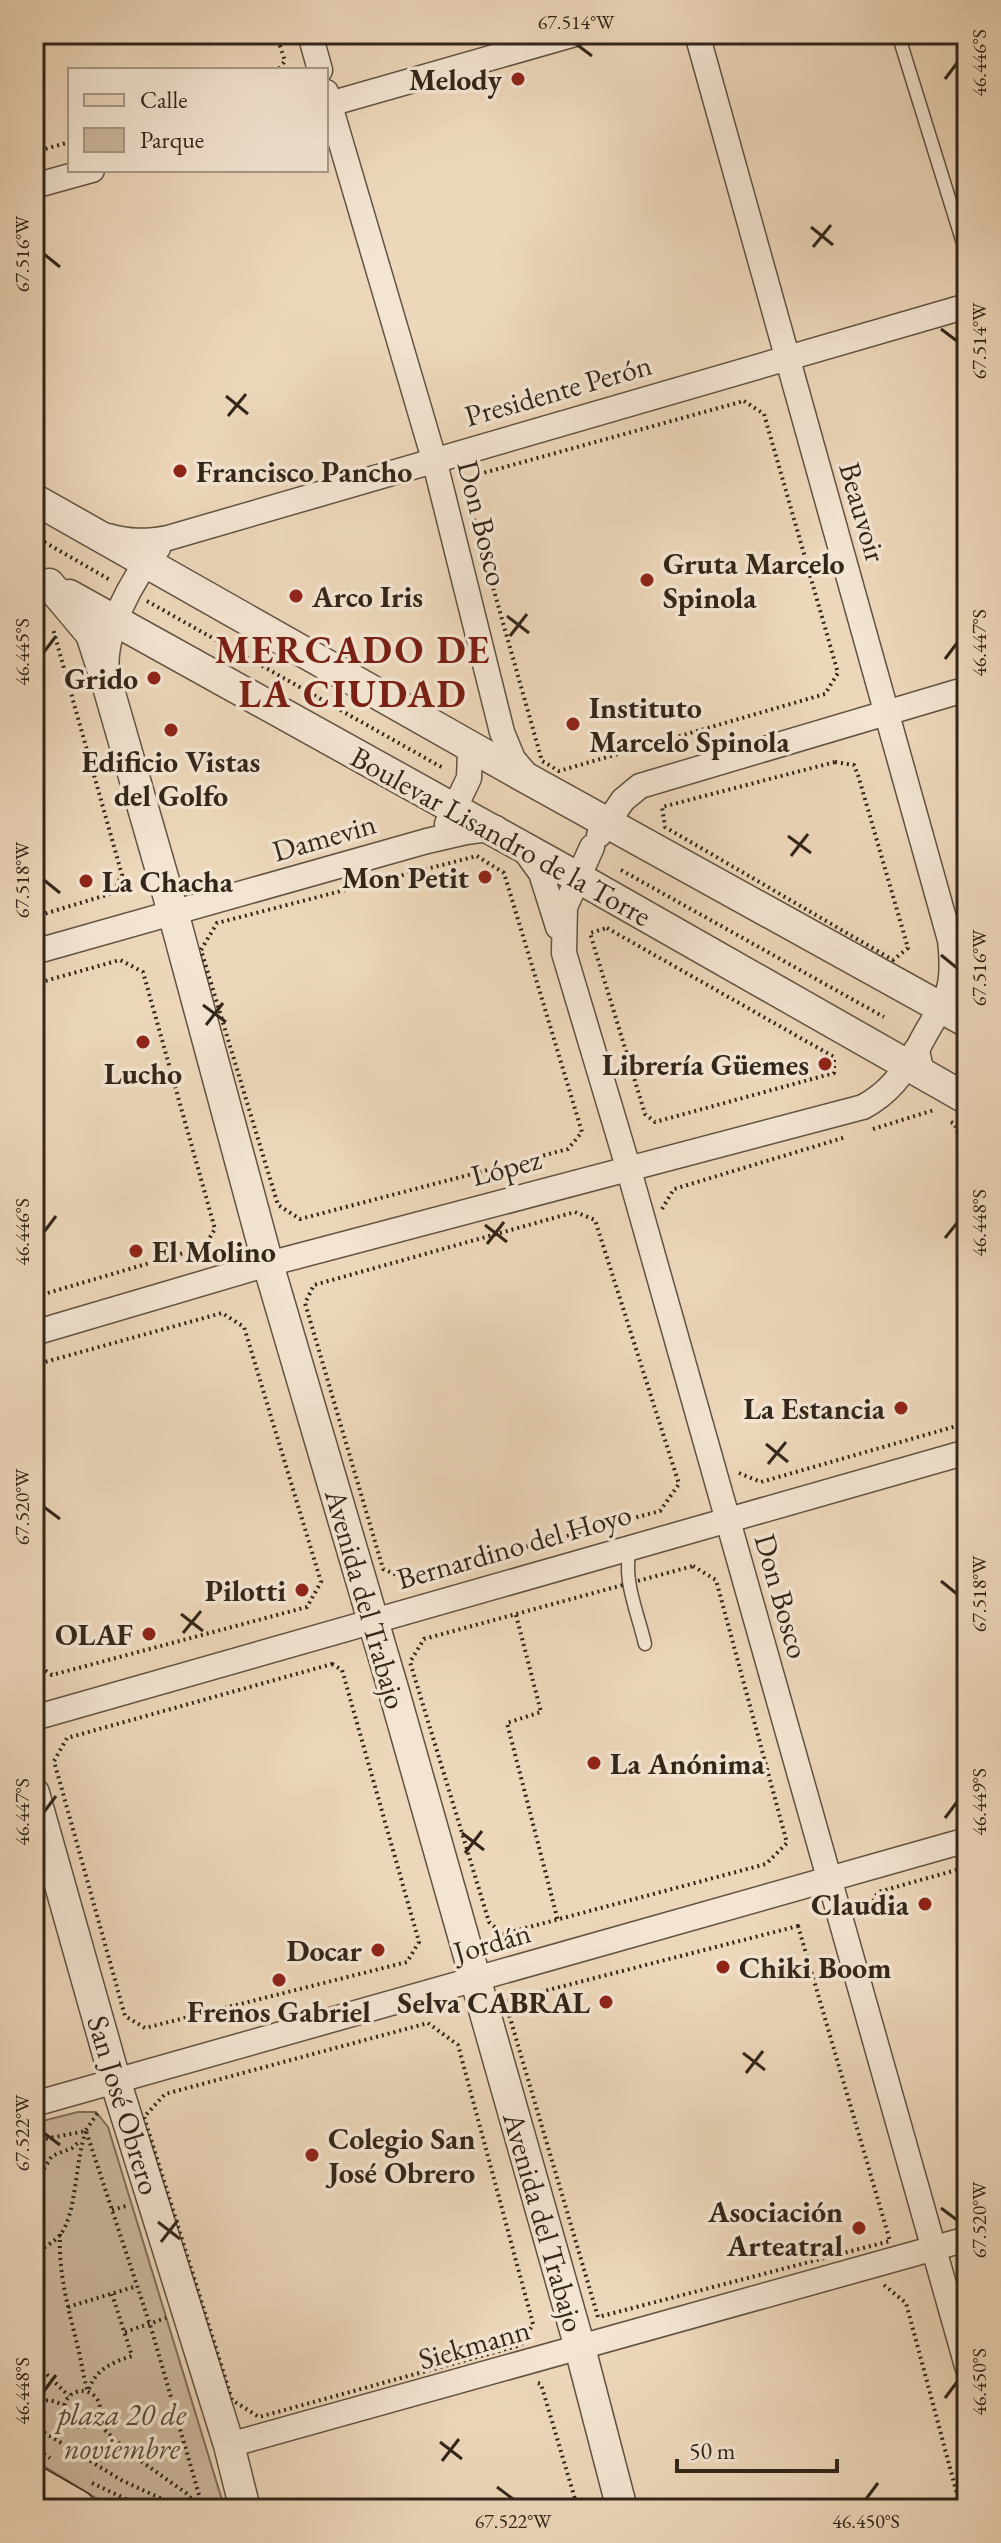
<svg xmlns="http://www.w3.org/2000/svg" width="1001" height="2543" viewBox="0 0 1001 2543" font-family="'EB Garamond',serif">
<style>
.green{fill:#cdb99f;stroke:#80705c;stroke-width:2}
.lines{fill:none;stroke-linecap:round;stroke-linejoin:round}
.service-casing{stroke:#615242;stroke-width:15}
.minor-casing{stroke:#615242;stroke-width:27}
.tertiary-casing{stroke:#615242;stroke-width:33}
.primary-casing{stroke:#32261a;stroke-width:41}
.path{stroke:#32261a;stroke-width:4;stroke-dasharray:2 4;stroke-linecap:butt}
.service{stroke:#f3e5d2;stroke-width:12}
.minor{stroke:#f3e5d2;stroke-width:24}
.tertiary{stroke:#f3e5d2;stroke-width:30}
.primary{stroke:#edd7ba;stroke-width:38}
.ticks{fill:none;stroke:#32261a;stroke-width:3}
.poi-dot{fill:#8f2418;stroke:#f3e5d2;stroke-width:3}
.labels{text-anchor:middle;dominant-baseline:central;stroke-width:7;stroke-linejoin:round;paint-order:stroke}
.poi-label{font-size:30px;font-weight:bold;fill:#32261a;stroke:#f3e5d2;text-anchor:end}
.street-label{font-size:30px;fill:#32261a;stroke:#f3e5d2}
.park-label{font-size:30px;font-style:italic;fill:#594b3b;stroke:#f3e5d2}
.district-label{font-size:38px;font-weight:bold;letter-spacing:2px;fill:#7a1f14;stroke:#f3e5d2}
.neatline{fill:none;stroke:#32261a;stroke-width:3}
.ticks-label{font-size:20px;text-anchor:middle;fill:#32261a}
</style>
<rect width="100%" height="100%" fill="#edd7ba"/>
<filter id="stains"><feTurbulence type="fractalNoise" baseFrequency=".0025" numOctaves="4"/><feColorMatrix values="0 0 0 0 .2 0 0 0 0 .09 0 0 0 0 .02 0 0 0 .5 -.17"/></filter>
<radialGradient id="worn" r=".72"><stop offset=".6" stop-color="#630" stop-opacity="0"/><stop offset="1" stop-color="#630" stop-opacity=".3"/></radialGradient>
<path class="green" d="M78,2112H96L108,2127L222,2500V2509H127L96,2498L34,2460V2123Z"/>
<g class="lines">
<g class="service-casing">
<g id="service">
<path d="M898,34L967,256"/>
<path d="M631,1546C621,1577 638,1613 645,1644"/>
</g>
</g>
<g class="minor-casing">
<g id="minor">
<path d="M310,34L320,70"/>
<path d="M697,34L950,940C957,1002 941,1000 917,1050L921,1069L928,1077"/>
<path d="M326,92L434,459L502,732L513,759L529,778"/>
<path d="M326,105L575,34"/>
<path d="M34,186L92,170"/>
<path d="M108,536C129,542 146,542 168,538L967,306"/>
<path d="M107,674C102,633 132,579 158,548"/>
<path d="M447,824L469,778L470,753L461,741"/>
<path d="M599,835L623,800L640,786L967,689"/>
<path d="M592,847L565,907L564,953L628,1167L967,2366"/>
<path d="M523,848L541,873L558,927"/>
<path d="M34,952L427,841L466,832L496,828"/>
<path d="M34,1333L268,1264L863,1107C889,1093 902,1075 916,1050"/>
<path d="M34,1718L967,1452"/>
<path d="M34,2104L967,1840"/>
<path d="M229,2445L967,2239"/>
</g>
</g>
<g class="tertiary-casing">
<g id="tertiary">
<path d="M34,499L512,770L967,1022"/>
<path d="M49,584L91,634L109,690L173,912L268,1264L394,1692L580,2348L622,2509"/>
<path d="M69,595L577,877L967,1099"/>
<path d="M34,1793L116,2083L229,2445L245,2509"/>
</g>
</g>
<g class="primary-casing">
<path id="primary" d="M34,2485L76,2509"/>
</g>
<g class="path">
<path d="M276,34L285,61L278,70"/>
<path d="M34,152L70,142"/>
<path d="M744,401L764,414L838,673L825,694L559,771L542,761L465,488L476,475Z"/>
<path d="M34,536L112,581"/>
<path d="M147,601L443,768"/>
<path d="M835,762L854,765L858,775L908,948L893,960L665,827L662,807Z"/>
<path d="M477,856L504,873L582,1132L568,1149L300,1219L278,1205L201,950L217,923Z"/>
<path d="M621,870L884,1017"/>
<path d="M34,917L113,893L122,875L53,629"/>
<path d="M607,928L834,1057V1073L655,1122L645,1114L590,933Z"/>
<path d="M34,984L120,960L143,972L215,1229L204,1247L34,1297"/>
<path d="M951,1122L955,1124L967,1164"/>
<path d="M873,1129L934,1110"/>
<path d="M662,1209L674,1189L846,1137"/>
<path d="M575,1212L595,1220L679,1484L660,1511L406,1579L383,1569L305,1303L314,1285Z"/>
<path d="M34,1365L222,1313L244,1327L321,1582L307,1607L52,1675L34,1663"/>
<path d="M739,1473L761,1482L967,1423"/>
<path d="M693,1566L716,1580L787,1843L766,1864L503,1934L489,1922L410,1662L424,1639Z"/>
<path d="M516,1615L541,1712L507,1723L558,1921"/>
<path d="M332,1664L342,1670L419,1942L407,1962L145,2028L125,2016L54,1761L67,1738Z"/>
<path d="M865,1917L878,1892L967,1867"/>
<path d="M798,1926L890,2241L598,2317L505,2001Z"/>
<path d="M428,2023L458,2045L533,2324L521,2345L259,2417L232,2400L144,2117L165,2094Z"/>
<path d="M86,2130L99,2111"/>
<path d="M34,2141L86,2131L152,2331L203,2509"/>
<path d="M34,2184L52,2156L72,2148L80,2141"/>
<path d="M112,2210L126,2206"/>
<path d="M60,2234C58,2273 69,2311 78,2348C82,2363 83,2377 88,2392"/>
<path d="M34,2254C43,2248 53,2243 60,2235C77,2214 75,2160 86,2131"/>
<path d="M884,2285L906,2303L961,2509"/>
<path d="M68,2307L137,2286"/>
<path d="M125,2332L166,2318"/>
<path d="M34,2362L69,2396"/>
<path d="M538,2383L541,2384L578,2509"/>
<path d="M89,2389C96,2369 113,2362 132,2356L112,2294"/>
<circle cx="82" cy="2409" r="18"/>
<path d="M34,2402L50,2400L64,2405"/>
<path d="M96,2422L131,2454L186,2493L202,2509"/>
<path d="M34,2426L121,2480L184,2509"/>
<path d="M34,2447L50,2458"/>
<path d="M92,2483L147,2509"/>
</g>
<use href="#service" class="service"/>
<use href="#minor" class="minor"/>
<use href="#tertiary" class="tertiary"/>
<use href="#primary" class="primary"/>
</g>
<path class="ticks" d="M576,44L592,56M945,79L957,63M811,227L833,245M813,247L831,225M44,254L60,267M941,329L957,341M226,396L248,414M228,416L246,394M507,616L529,633M510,636L527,614M44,652L56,636M945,659L957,643M788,836L811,853M791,856L808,834M44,880L60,893M941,955L957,968M203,1005L226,1022M206,1025L223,1003M485,1225L507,1242M44,1232L56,1216M945,1238L957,1223M487,1244L504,1222M766,1444L788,1462M768,1464L786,1442M44,1507L60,1519M941,1581L957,1594M181,1614L203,1631M183,1633L201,1611M44,1812L56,1796M945,1818L957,1802M462,1833L484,1850M465,1853L482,1831M743,2053L765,2070M746,2073L763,2051M44,2133L60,2145M941,2208L957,2220M158,2222L180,2239M161,2242L178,2220M44,2391L56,2375M945,2398L957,2382M440,2442L462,2459M442,2461L459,2439M497,2487L513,2499M866,2499L878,2483"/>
<g class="poi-dot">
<circle cx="518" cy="79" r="8"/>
<circle cx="180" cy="471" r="8"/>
<circle cx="647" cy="580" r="8"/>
<circle cx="296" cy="596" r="8"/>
<circle cx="154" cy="678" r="8"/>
<circle cx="573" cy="724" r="8"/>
<circle cx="171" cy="730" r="8"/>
<circle cx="485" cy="877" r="8"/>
<circle cx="86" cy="881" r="8"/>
<circle cx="143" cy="1042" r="8"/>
<circle cx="825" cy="1064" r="8"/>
<circle cx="136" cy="1251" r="8"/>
<circle cx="901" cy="1408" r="8"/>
<circle cx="302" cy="1590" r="8"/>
<circle cx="149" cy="1634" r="8"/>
<circle cx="594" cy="1763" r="8"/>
<circle cx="925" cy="1904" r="8"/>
<circle cx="378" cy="1950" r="8"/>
<circle cx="723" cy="1967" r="8"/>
<circle cx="279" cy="1980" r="8"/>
<circle cx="606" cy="2002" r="8"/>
<circle cx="312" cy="2155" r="8"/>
<circle cx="859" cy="2228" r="8"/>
</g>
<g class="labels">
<g class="poi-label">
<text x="502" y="79">Melody</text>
<text x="196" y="471" text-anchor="start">Francisco Pancho</text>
<text x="663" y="563" text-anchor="start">Gruta Marcelo<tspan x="663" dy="34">Spinola</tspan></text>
<text x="312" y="596" text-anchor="start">Arco Iris</text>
<text x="138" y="678">Grido</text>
<text x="589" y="707" text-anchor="start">Instituto<tspan x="589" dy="34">Marcelo Spinola</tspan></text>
<text x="171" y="761" text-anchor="middle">Edificio Vistas<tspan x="171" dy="34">del Golfo</tspan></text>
<text x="469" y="877">Mon Petit</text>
<text x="102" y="881" text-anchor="start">La Chacha</text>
<text x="809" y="1064">Librería Güemes</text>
<text x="143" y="1073" text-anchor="middle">Lucho</text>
<text x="152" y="1251" text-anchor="start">El Molino</text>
<text x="885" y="1408">La Estancia</text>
<text x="286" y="1590">Pilotti</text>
<text x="133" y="1634">OLAF</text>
<text x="610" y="1763" text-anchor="start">La Anónima</text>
<text x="909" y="1904">Claudia</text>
<text x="362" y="1950">Docar</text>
<text x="739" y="1967" text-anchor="start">Chiki Boom</text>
<text x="590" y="2002">Selva CABRAL</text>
<text x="279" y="2011" text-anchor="middle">Frenos Gabriel</text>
<text x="328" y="2138" text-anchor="start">Colegio San<tspan x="328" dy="34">José Obrero</tspan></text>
<text x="843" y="2211">Asociación<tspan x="843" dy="34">Arteatral</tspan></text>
</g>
<g class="street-label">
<text transform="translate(558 390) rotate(-16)">Presidente Perón</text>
<text transform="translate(863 512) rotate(74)">Beauvoir</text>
<text transform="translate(483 523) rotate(76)">Don Bosco</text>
<text transform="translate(501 836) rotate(29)">Boulevar Lisandro de la Torre</text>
<text transform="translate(324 837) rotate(-16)">Damevin</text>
<text transform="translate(506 1167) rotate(-15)">López</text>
<text transform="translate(514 1546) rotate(-16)">Bernardino del Hoyo</text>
<text transform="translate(782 1596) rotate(74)">Don Bosco</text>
<text transform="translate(366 1599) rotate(74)">Avenida del Trabajo</text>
<text transform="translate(492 1942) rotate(-16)">Jordán</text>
<text transform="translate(124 2105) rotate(73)">San José Obrero</text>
<text transform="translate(544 2222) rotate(74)">Avenida del Trabajo</text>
<text transform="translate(474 2344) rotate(-16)">Siekmann</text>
</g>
<g class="park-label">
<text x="122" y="2414">plaza 20 de<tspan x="122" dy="34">noviembre</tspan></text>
</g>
<g class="district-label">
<text x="353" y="649">MERCADO DE<tspan x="353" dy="44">LA CIUDAD</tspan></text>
</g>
</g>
<rect width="1001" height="2543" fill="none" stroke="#edd7ba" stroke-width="88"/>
<rect x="68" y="68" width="260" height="104" fill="#f3e5d2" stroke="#a69988" stroke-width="2"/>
<rect x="84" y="94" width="40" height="12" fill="#edd7ba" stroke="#a69988" stroke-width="2"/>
<text x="140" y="108" font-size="24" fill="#32261a">Calle</text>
<rect x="84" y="128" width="40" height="24" fill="#cdb99f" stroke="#a69988" stroke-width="2"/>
<text x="140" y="148" font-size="24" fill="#32261a">Parque</text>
<path d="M677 2459v12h160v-12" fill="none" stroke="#32261a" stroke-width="4"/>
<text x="689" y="2459" font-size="24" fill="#32261a" stroke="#f3e5d2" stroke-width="6" paint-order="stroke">50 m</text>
<rect x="44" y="44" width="913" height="2455" class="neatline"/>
<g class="ticks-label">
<text x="576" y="29">67.514°W</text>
<text transform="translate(979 63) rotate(-90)" y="7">46.446°S</text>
<text transform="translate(22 254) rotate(-90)" y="7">67.516°W</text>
<text transform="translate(979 341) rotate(-90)" y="7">67.514°W</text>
<text transform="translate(979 643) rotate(-90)" y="7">46.447°S</text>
<text transform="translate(22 652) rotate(-90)" y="7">46.445°S</text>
<text transform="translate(22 880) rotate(-90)" y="7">67.518°W</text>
<text transform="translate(979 968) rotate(-90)" y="7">67.516°W</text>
<text transform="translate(979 1223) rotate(-90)" y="7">46.448°S</text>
<text transform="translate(22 1232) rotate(-90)" y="7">46.446°S</text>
<text transform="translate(22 1507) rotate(-90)" y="7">67.520°W</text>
<text transform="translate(979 1594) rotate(-90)" y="7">67.518°W</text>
<text transform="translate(979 1802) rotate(-90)" y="7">46.449°S</text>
<text transform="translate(22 1812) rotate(-90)" y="7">46.447°S</text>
<text transform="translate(22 2133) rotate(-90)" y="7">67.522°W</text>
<text transform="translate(979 2220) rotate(-90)" y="7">67.520°W</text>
<text transform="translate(979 2382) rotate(-90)" y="7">46.450°S</text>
<text transform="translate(22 2391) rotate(-90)" y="7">46.448°S</text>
<text x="513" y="2528">67.522°W</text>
<text x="866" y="2528">46.450°S</text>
</g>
<rect width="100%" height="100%" filter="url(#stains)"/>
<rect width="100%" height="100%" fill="url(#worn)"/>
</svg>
